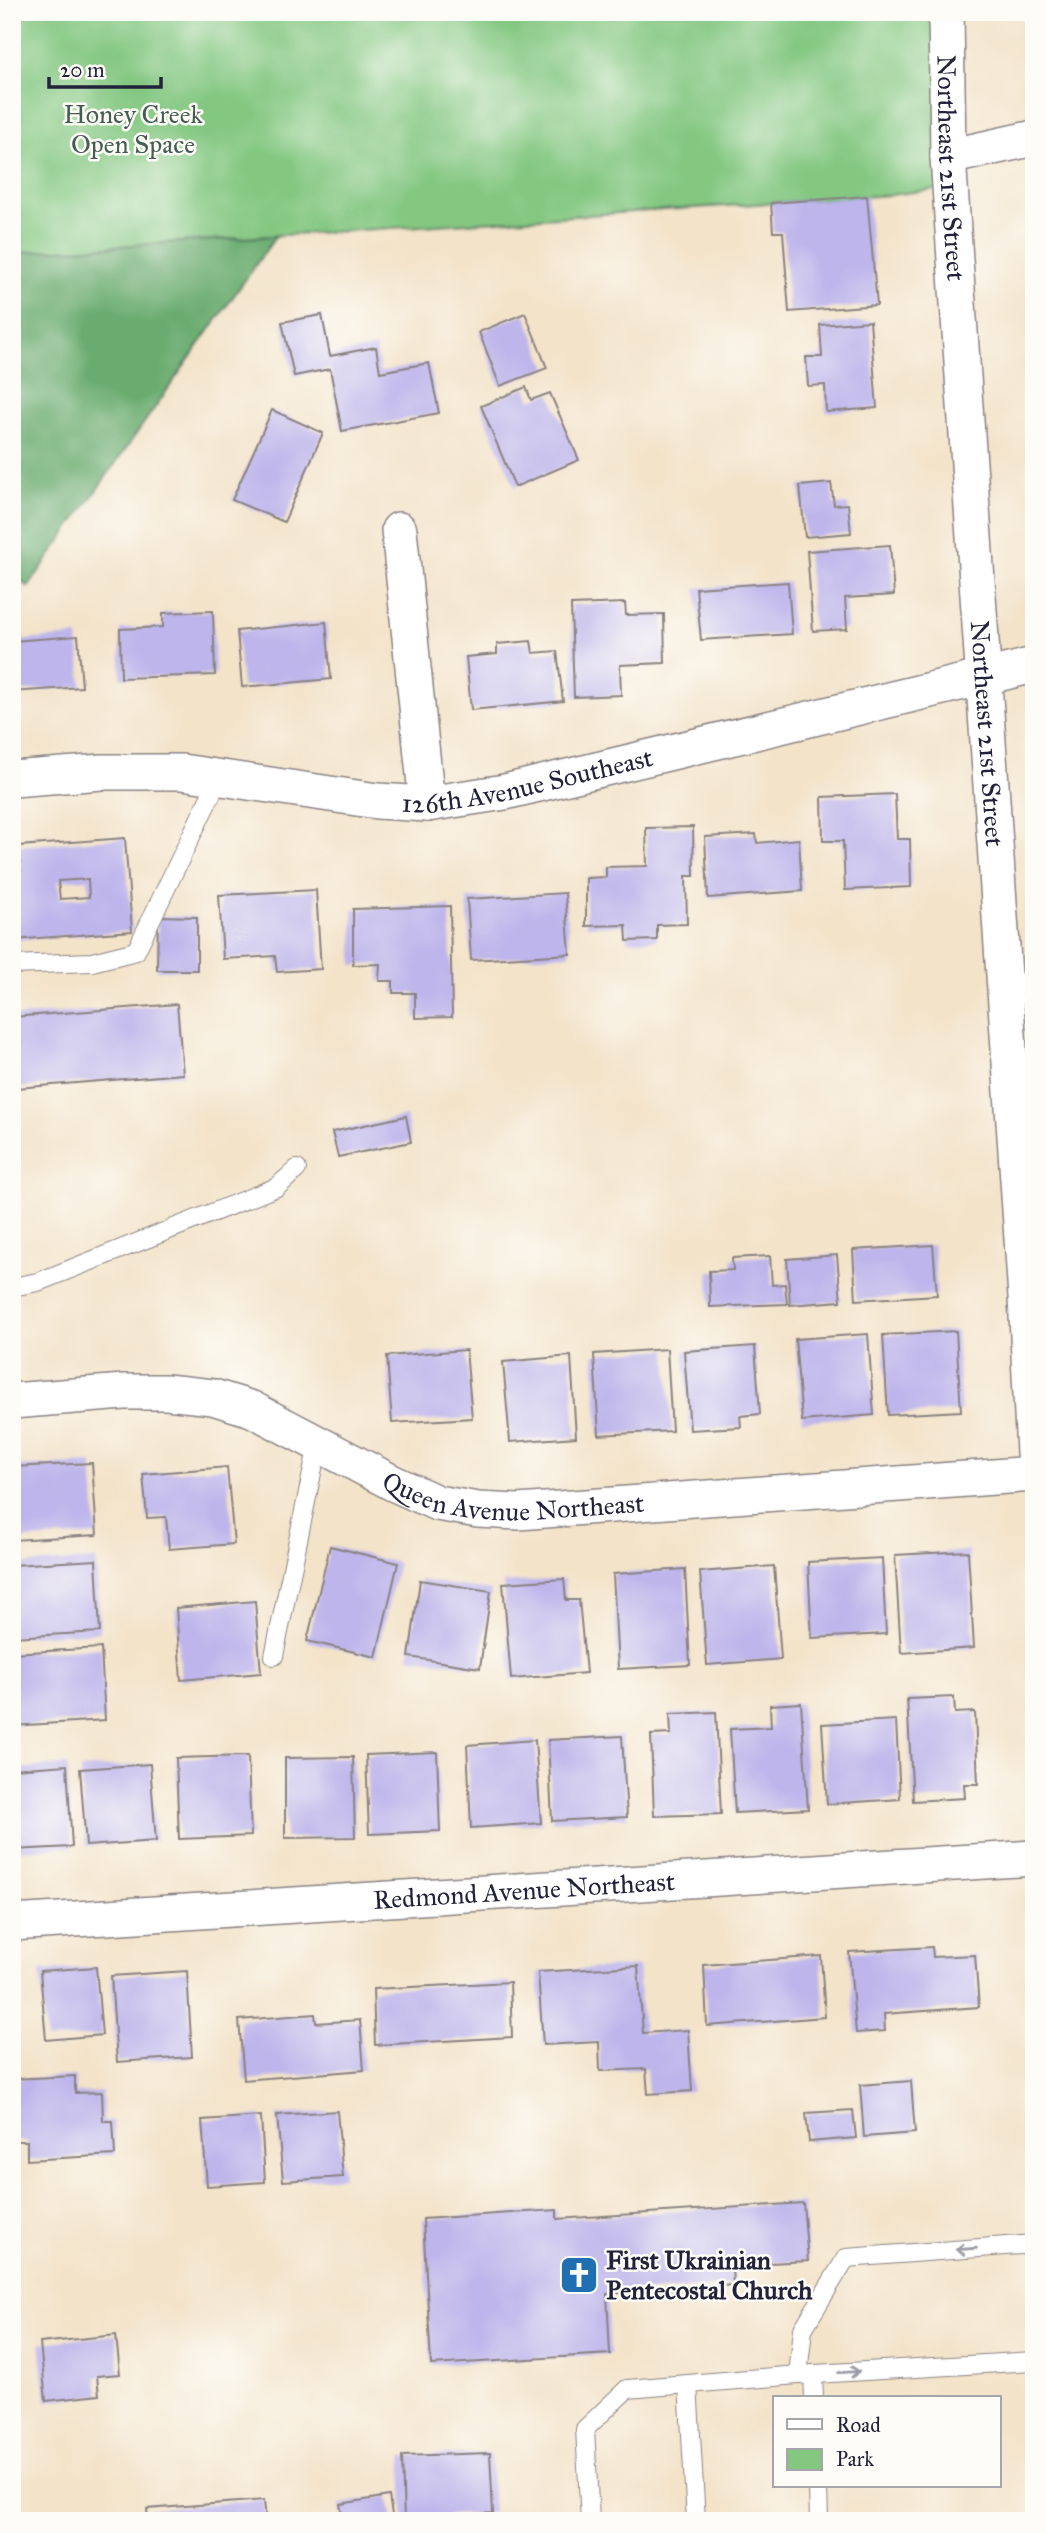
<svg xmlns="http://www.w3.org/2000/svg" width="1046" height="2533" viewBox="0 0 1046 2533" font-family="'IM FELL Great Primer',serif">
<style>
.green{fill:#83c781;stroke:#52745e;stroke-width:2}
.forest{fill:#6aac6f;stroke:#466755;stroke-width:2}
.building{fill:#bdb5eb;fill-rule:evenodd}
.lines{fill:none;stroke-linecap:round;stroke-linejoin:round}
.lane-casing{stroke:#8a8282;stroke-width:20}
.street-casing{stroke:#8a8282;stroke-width:38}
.lane{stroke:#fff;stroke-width:18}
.street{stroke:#fff;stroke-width:35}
.oneway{stroke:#9c9ca7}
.labels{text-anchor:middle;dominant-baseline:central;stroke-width:5;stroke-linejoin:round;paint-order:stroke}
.park-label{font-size:26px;fill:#445c54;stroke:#fdfcf7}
.street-label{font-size:26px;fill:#22223b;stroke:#fdfcf7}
.poi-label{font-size:26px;font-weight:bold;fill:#22223b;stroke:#fdfcf7;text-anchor:start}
</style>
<rect width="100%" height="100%" fill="#fdfcf7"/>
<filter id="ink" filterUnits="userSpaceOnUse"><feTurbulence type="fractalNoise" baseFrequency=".0143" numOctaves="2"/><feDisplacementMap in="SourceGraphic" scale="14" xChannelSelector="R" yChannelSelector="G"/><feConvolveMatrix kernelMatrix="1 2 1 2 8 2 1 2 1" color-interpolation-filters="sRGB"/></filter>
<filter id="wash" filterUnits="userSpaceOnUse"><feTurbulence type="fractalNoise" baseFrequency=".00686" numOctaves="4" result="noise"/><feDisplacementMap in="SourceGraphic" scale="28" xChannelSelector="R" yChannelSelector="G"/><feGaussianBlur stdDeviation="1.57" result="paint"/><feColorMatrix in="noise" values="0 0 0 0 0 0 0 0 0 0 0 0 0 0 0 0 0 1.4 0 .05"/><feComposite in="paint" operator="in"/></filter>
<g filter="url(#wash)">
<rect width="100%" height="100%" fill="#f3e3c9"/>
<path class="green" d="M12,12H936L946,188L891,195L12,253Z"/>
<path class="forest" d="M276,236L28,587L12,573V253Z"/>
<g id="blocks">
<g class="building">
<path d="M867,196L877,305L789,312L783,232H773L771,203Z"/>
<path d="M525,313L547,368L500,386L479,332Z"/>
<path d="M322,315L330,356L376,347L380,372L429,363L439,413L342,431L330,369L294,376L282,322Z"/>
<path d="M870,321L877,408L826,412L825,385L808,386L806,357H822L820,325Z"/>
<path d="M526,387L531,400L550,393L579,460L515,487L481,406Z"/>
<path d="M272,410L323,433L284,522L232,500Z"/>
<path d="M831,483L834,505L848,504L851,533L805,537L800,486Z"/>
<path d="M890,545L894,595L845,598L847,629L813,631L807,551Z"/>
<path d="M788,582L792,634L701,640L696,588Z"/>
<path d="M625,603L626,615L664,614L665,663L620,665L621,695L574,697L571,605Z"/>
<path d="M213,611L215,675L121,678L120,629L163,627V613Z"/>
<path d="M326,622L331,679L242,687L237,631Z"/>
<path d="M78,636L82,687L12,692V641Z"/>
<path d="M531,641L533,653L557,651L563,701L471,710L466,657L497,654V644Z"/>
<path d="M895,794L897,839H910L911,887L845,890L843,841H823L822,797Z"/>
<path d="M693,827L694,876H686L687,924L657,925V940L627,941L626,925L586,926V878L606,877V867L647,866L646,828Z"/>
<path d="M756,834L757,843L799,839L802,891L708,898L705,837Z"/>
<path d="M125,838L132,931L13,940L12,873L21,872L19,846ZM88,879L89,897L60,899L58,881Z"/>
<path d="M316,890L321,969L277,972L275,956L223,959L219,895Z"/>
<path d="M565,893L570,954L471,960L467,899Z"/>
<path d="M450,906L452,1017L415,1018V993H393V981H379L380,964L353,965V909Z"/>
<path d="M158,916L197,917V970H157Z"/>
<path d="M177,1004L183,1074L17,1088L12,1017Z"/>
<path d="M406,1116L411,1142L338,1157L332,1132Z"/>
<path d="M933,1245L937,1295L856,1300L853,1250Z"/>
<path d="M837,1255L841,1301L790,1305L787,1259Z"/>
<path d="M770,1256L772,1285L785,1284L787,1304L710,1307L709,1271L733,1270L732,1258Z"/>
<path d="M956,1331L961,1411L888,1415L883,1335Z"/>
<path d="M868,1334L874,1415L802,1421L795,1339Z"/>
<path d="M755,1346L760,1414L740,1416L741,1427L690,1430L684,1351Z"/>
<path d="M667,1349L672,1431L599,1435L594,1354Z"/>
<path d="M466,1350L472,1418L392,1423L387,1356Z"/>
<path d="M571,1356L576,1437L510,1442L503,1362Z"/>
<path d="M92,1463L97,1535L12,1540V1467Z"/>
<path d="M227,1467L234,1544L169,1549L166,1517L147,1518L143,1474Z"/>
<path d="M330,1546L398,1563L376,1657L307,1641Z"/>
<path d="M968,1551L974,1648L901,1653L895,1555Z"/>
<path d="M882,1558L886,1634L812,1638L808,1562Z"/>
<path d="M96,1560L100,1632L12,1637V1565Z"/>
<path d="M774,1566L781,1659L707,1665L700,1572Z"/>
<path d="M685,1569L690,1665L618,1669L613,1574Z"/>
<path d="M564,1579L566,1600H579L586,1673L511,1679L503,1583Z"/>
<path d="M420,1580L491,1591L480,1668L409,1657Z"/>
<path d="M255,1601L261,1673L181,1680L176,1608Z"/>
<path d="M101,1648L105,1720L12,1726V1653Z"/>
<path d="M954,1697L955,1713L975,1712L978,1784H964L965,1798L913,1801L907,1699Z"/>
<path d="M801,1703L808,1809L735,1813L730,1729L771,1727L770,1705Z"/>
<path d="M716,1712L721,1814L654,1816L651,1735L671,1734L670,1714Z"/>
<path d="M896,1720L900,1799L827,1804L822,1724Z"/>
<path d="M622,1736L627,1817L552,1821L548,1740Z"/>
<path d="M535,1740L541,1823L471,1828L467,1745Z"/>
<path d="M437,1752L440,1831L369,1834L366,1755Z"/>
<path d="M248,1756L251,1836L179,1839L176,1758Z"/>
<path d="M353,1757L355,1837L285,1838V1758Z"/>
<path d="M150,1764L156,1841L86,1846L80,1769Z"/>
<path d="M67,1765L72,1847L12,1850V1769Z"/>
<path d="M932,1947L933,1957L975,1955L979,2007L884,2014L885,2031L856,2033L849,1952Z"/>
<path d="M821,1956L825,2017L707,2026L704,1965Z"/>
<path d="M638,1966L643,2033L688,2030L692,2091L648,2094L646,2069L600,2071L599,2042L543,2045L538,1972Z"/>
<path d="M96,1967L102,2035L46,2040L40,1971Z"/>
<path d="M187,1971L192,2057L117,2062L111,1976Z"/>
<path d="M510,1982L512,2037L375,2045L373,1989Z"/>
<path d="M315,2014L316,2023L360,2020L364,2070L244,2080L239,2020Z"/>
<path d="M75,2076V2093L102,2092L103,2121H113L115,2155L27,2160V2141H15L12,2079Z"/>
<path d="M911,2081L915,2133L864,2137L860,2085Z"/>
<path d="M853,2110L856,2138L809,2142L806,2113Z"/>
<path d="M337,2111L343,2177L283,2181L277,2115Z"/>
<path d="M261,2116L265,2182L207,2186L202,2120Z"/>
<path d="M803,2203L808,2261L732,2265L733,2285L607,2294L610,2354L431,2365L423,2219L557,2210V2219Z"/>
<path d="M116,2335L120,2374L97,2376L99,2395L46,2401L40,2343Z"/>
<path d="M490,2453L493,2513L448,2515V2521H404L402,2456Z"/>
<path d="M389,2496L393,2521H343L340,2504Z"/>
<path d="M264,2500L266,2521H148L147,2509Z"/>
</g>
</g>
</g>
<g filter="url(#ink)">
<use href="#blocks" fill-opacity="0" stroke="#8a8282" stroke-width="2"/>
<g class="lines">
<g class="lane-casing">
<g id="lane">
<path d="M12,965L92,962L136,951L219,778"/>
<path d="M1005,987L1034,982"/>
<path d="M12,1287L38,1282L277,1187L297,1169"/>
<path d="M274,1656L318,1444"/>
<path d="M1034,2244L846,2258L803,2329L798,2375L1034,2361"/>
<path d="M813,2374L814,2398"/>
<path d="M688,2384L696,2521"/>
<path d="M818,2486L819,2521"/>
<path d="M590,2521L585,2429L627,2389L798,2375"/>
</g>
</g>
<g class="street-casing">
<g id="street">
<path id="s1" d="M946,12L948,157L1026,1297L1034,1453"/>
<path d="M948,157L1034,138"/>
<path d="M399,530L427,804"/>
<path id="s2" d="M12,779L102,772H182L377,801L427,804L505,792L1034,665"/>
<path id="s3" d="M12,1401L124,1392H166L213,1397L252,1409L393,1483L437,1503L478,1510L518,1512L1034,1474"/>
<path id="s4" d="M12,1923L1034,1858"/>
</g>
</g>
<use href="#lane" class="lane"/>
<use href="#street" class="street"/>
</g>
<defs><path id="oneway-shaft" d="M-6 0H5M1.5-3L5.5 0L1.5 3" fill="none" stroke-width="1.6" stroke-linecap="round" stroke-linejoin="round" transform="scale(1.75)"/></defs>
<g class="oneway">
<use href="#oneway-shaft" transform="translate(966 2249) rotate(176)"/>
<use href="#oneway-shaft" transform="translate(849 2372) rotate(-3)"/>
</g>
</g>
<defs>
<g id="church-square" transform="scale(2.0125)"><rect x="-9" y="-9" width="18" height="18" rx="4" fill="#1f6fb2" stroke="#fdfcf7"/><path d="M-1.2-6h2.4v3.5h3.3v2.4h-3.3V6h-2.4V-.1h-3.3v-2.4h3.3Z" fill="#fff"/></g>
</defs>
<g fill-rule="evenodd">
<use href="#church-square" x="579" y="2275"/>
</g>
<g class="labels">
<g class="park-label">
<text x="133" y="114">Honey Creek<tspan x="133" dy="30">Open Space</tspan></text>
</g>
<g class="street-label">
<text stroke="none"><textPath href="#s1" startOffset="156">Northeast 21st Street</textPath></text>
<text stroke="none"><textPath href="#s1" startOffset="723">Northeast 21st Street</textPath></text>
<text stroke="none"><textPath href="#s2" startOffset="520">126th Avenue Southeast</textPath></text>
<text stroke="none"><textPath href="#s3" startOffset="525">Queen Avenue Northeast</textPath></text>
<text stroke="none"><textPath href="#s4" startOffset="513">Redmond Avenue Northeast</textPath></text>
</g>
<g class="poi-label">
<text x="606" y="2260">First Ukrainian<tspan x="606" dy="30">Pentecostal Church</tspan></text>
</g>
</g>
<rect width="1046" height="2533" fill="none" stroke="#fdfcf7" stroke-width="42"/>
<rect x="773" y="2396" width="228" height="91" fill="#fdfcf7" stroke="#a5a5ac" stroke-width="2"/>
<rect x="787" y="2419" width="35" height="10" fill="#ffffff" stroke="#a5a5ac" stroke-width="2"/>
<text x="836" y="2432" font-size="21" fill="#22223b">Road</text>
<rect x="787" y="2449" width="35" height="21" fill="#83c781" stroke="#a5a5ac" stroke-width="2"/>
<text x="836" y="2466" font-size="21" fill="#22223b">Park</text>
<path d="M49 77v10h112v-10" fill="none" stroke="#22223b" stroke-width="3.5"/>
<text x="60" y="77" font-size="21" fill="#22223b" stroke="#fdfcf7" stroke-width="5" paint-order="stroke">20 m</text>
</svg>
